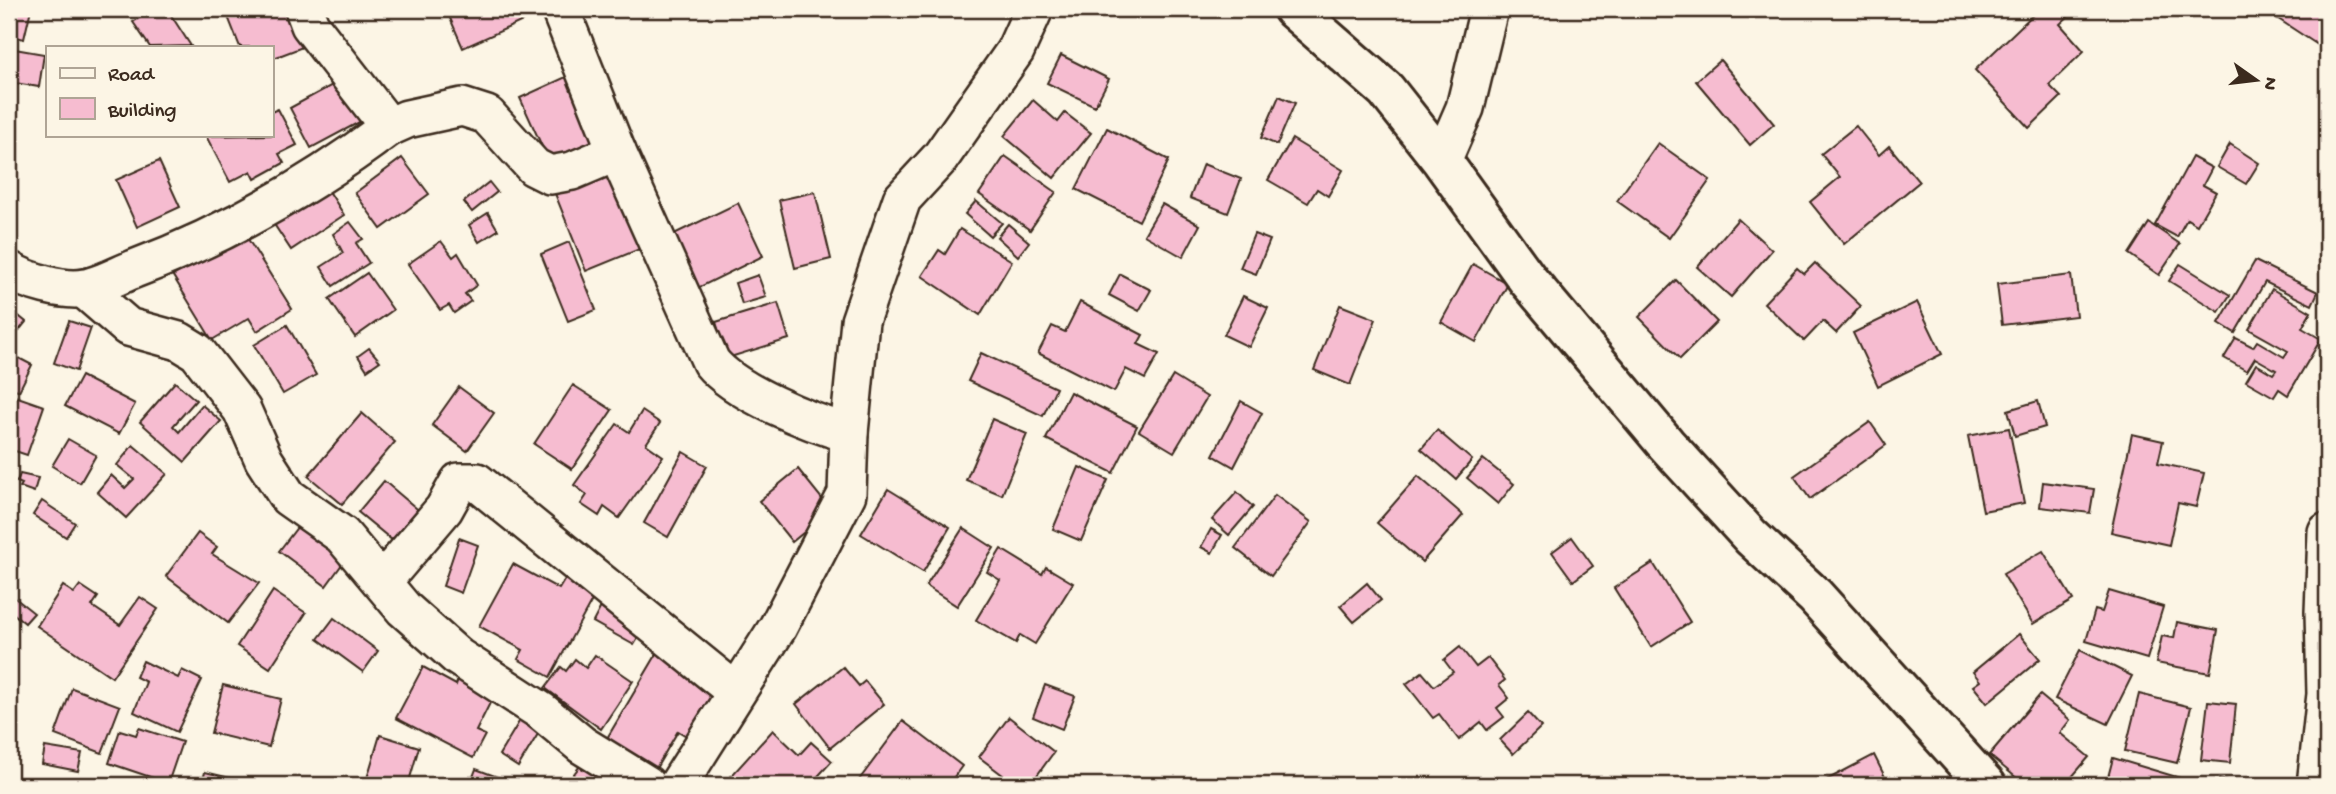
<svg xmlns="http://www.w3.org/2000/svg" width="2336" height="794" viewBox="0 0 2336 794" font-family="'Gochi Hand',sans-serif">
<style>
.building{fill:#f6bcd0;stroke:#3b2a1e;stroke-width:2}
.lines{fill:none;stroke-linecap:round;stroke-linejoin:round}
.minor-casing{stroke:#3b2a1e;stroke-width:42}
.tertiary-casing{stroke:#3b2a1e;stroke-width:44}
.minor{stroke:#fcf5e5;stroke-width:37}
.tertiary{stroke:#fcf5e5;stroke-width:38}
</style>
<rect width="100%" height="100%" fill="#fcf5e5"/>
<filter id="ink" filterUnits="userSpaceOnUse"><feTurbulence type="fractalNoise" baseFrequency=".0143" numOctaves="2"/><feDisplacementMap in="SourceGraphic" scale="14" xChannelSelector="R" yChannelSelector="G"/><feConvolveMatrix kernelMatrix="1 2 1 2 8 2 1 2 1" color-interpolation-filters="sRGB"/></filter>
<g filter="url(#ink)">
<g class="building">
<path d="M9,9H31L24,39L9,35Z"/>
<path d="M154,9H167L191,46L150,47L133,22Z"/>
<path d="M225,9H294L308,45L271,59V47H240Z"/>
<path d="M446,9H520L525,20L463,48Z"/>
<path d="M2039,9H2068L2072,13L2060,24L2084,51L2049,85L2061,97L2029,128L1975,70Z"/>
<path d="M2263,9H2327V51Z"/>
<path d="M9,48L44,54L39,87L9,82Z"/>
<path d="M1061,55L1109,79L1095,106L1047,83Z"/>
<path d="M1720,60L1774,124L1750,145L1696,81Z"/>
<path d="M579,71L609,136L550,164L520,98Z"/>
<path d="M345,78L367,118L311,148L290,108Z"/>
<path d="M1279,96L1295,103L1277,145L1261,138Z"/>
<path d="M1033,100L1058,122L1065,113L1091,133L1054,178L1004,136Z"/>
<path d="M278,109L297,145L279,154L284,163L255,179L251,171L230,182L206,136L271,135V112Z"/>
<path d="M1856,126L1879,155L1889,146L1919,182L1844,244L1810,202L1840,177L1821,154Z"/>
<path d="M1107,128L1169,160L1139,221L1076,189Z"/>
<path d="M1292,139L1343,170L1328,196L1317,189L1308,203L1268,180Z"/>
<path d="M1658,143L1710,180L1669,238L1617,201Z"/>
<path d="M2230,144L2259,163L2246,184L2217,167Z"/>
<path d="M1005,156L1056,192L1030,230L979,194Z"/>
<path d="M2192,157L2212,168L2203,185L2216,192L2197,225L2187,219L2177,237L2155,225Z"/>
<path d="M402,158L429,194L381,229L355,193Z"/>
<path d="M159,161L180,207L137,227L116,180Z"/>
<path d="M627,161L659,241L586,271L554,191Z"/>
<path d="M312,164L344,215L291,250L258,200Z"/>
<path d="M1203,164L1241,179L1228,213L1190,198Z"/>
<path d="M489,182L497,192L472,212L464,202Z"/>
<path d="M815,192L831,259L795,268L779,200Z"/>
<path d="M976,201L1002,223L990,236L965,214Z"/>
<path d="M738,203L763,256L698,288L672,235Z"/>
<path d="M1162,204L1200,225L1183,257L1144,235Z"/>
<path d="M488,213L498,230L479,242L469,225Z"/>
<path d="M1738,219L1772,250L1731,297L1697,267Z"/>
<path d="M350,222L363,239L356,243L369,263L333,286L321,267L343,253L333,234Z"/>
<path d="M2149,223L2180,244L2159,275L2129,254Z"/>
<path d="M1008,224L1029,242L1018,256L997,237Z"/>
<path d="M241,228L292,309L257,331L249,318L212,340L173,276L208,255Z"/>
<path d="M960,229L1012,261L980,315L922,276L939,250L945,254Z"/>
<path d="M1254,234L1270,240L1256,274L1240,268Z"/>
<path d="M441,241L453,257L458,253L477,285L465,294L471,301L454,313L449,305L440,310L408,264Z"/>
<path d="M569,242L596,310L568,321L541,254Z"/>
<path d="M2255,261L2318,292L2312,305L2265,282L2235,333L2219,323Z"/>
<path d="M1815,263L1861,306L1836,333L1823,321L1804,341L1764,303L1797,268L1804,274Z"/>
<path d="M1473,264L1508,284L1476,342L1441,322Z"/>
<path d="M2180,264L2230,295L2219,312L2169,281Z"/>
<path d="M367,273L393,310L355,337L329,299Z"/>
<path d="M1120,274L1151,290L1139,311L1109,295Z"/>
<path d="M758,275L766,297L742,304L735,283Z"/>
<path d="M2071,275L2076,316L2002,325L1997,284Z"/>
<path d="M1676,280L1717,322L1680,359L1639,317Z"/>
<path d="M2272,289L2311,312L2302,328L2321,339L2288,395L2279,389L2274,397L2246,381L2256,364L2273,374L2276,370L2255,358L2247,371L2224,358L2236,338L2253,347L2257,341L2284,357L2288,351L2249,329Z"/>
<path d="M1243,296L1268,308L1249,347L1224,335Z"/>
<path d="M1080,302L1143,335L1138,344L1159,354L1145,379L1126,369L1114,392L1038,353L1052,326L1065,332Z"/>
<path d="M1917,302L1942,354L1878,386L1853,333Z"/>
<path d="M778,303L789,339L727,358L716,322Z"/>
<path d="M1340,305L1376,319L1350,385L1314,370Z"/>
<path d="M9,308L26,322L9,343Z"/>
<path d="M69,321L91,328L76,371L54,363Z"/>
<path d="M287,325L316,375L283,394L254,345Z"/>
<path d="M369,348L380,361L367,370L358,356Z"/>
<path d="M981,353L1056,388L1043,416L968,381Z"/>
<path d="M11,354L32,365L19,391L9,386Z"/>
<path d="M81,376L135,404L119,434L65,406Z"/>
<path d="M1173,376L1207,397L1174,452L1139,431Z"/>
<path d="M175,382L196,400L173,426L179,432L202,405L221,421L185,462L140,422Z"/>
<path d="M573,385L612,410L572,469L534,444Z"/>
<path d="M459,387L494,413L467,451L432,425Z"/>
<path d="M1070,392L1137,426L1113,473L1046,439Z"/>
<path d="M9,394L44,406L27,455L9,449Z"/>
<path d="M1241,401L1262,413L1234,467L1213,455Z"/>
<path d="M2038,401L2045,427L2015,436L2008,410Z"/>
<path d="M642,411L660,423L646,444L663,456L619,518L604,507L599,516L581,504L587,495L574,485L617,424L629,432Z"/>
<path d="M362,413L395,442L342,504L308,476Z"/>
<path d="M992,419L1027,434L1002,495L966,480Z"/>
<path d="M1870,422L1886,445L1810,499L1794,476Z"/>
<path d="M2009,428L2024,503L1983,511L1968,436Z"/>
<path d="M1437,430L1472,460L1456,479L1421,449Z"/>
<path d="M2132,434L2163,441L2158,463L2204,473L2196,507L2178,503L2169,545L2111,532Z"/>
<path d="M68,439L96,455L80,483L52,466Z"/>
<path d="M133,445L167,474L126,518L97,492L111,475L125,488L134,479L117,465Z"/>
<path d="M683,452L707,466L668,537L644,523Z"/>
<path d="M1483,459L1514,484L1498,504L1467,478Z"/>
<path d="M1079,467L1108,480L1081,541L1053,529Z"/>
<path d="M798,469L831,510L792,542L759,501Z"/>
<path d="M20,474L38,478L34,492L20,487L22,484L17,482Z"/>
<path d="M1418,476L1463,515L1422,562L1377,523Z"/>
<path d="M384,481L429,519L404,550L358,512Z"/>
<path d="M2043,482L2094,489L2090,513L2040,507Z"/>
<path d="M888,489L950,527L923,572L861,534Z"/>
<path d="M1237,492L1253,507L1229,535L1212,520Z"/>
<path d="M1275,495L1311,522L1271,576L1235,548Z"/>
<path d="M42,501L75,523L66,537L33,515Z"/>
<path d="M305,517L351,552L326,586L279,551Z"/>
<path d="M963,528L994,548L957,606L926,586Z"/>
<path d="M1211,529L1222,535L1212,553L1201,547Z"/>
<path d="M198,533L217,547L212,554L259,583L228,623L166,576Z"/>
<path d="M1572,537L1593,566L1573,581L1552,552Z"/>
<path d="M459,538L478,545L461,593L443,586Z"/>
<path d="M1001,549L1042,574L1046,567L1073,583L1035,644L1020,635L1016,643L976,620L1000,580L987,572Z"/>
<path d="M2043,551L2073,600L2033,624L2003,574Z"/>
<path d="M1653,563L1690,622L1651,647L1614,588Z"/>
<path d="M513,564L559,589L565,579L595,595L550,677L518,659L523,650L479,626Z"/>
<path d="M1367,583L1381,600L1354,622L1340,606Z"/>
<path d="M80,585L98,597L92,606L120,625L140,597L158,609L112,677L37,626L63,586L74,593Z"/>
<path d="M273,591L306,613L270,668L237,646Z"/>
<path d="M2109,591L2163,607L2147,659L2086,641L2095,610L2102,612Z"/>
<path d="M15,598L34,613L25,623L9,610Z"/>
<path d="M604,601L646,625L634,645L593,622Z"/>
<path d="M334,618L378,651L363,672L318,639Z"/>
<path d="M2177,622L2218,630L2210,673L2156,663L2162,636L2174,638Z"/>
<path d="M2019,634L2040,659L1987,703L1973,686L1980,681L1973,672Z"/>
<path d="M1460,647L1476,667L1488,658L1505,680L1499,685L1509,698L1497,708L1504,717L1487,730L1481,722L1459,740L1439,714L1433,718L1406,684L1422,672L1434,686L1453,672L1444,660Z"/>
<path d="M2080,650L2132,676L2108,724L2055,699Z"/>
<path d="M658,652L717,689L688,737L678,731L655,770L606,740Z"/>
<path d="M595,655L633,681L601,729L545,688L561,667L566,671L575,659L586,668Z"/>
<path d="M143,661L178,678L182,670L202,680L177,732L134,712L146,682L136,677Z"/>
<path d="M423,667L456,685L458,679L493,697L476,731L485,735L473,758L396,718Z"/>
<path d="M843,667L859,686L865,681L884,704L830,748L796,704Z"/>
<path d="M223,685L281,699L269,747L211,733Z"/>
<path d="M1045,685L1075,696L1062,729L1033,717Z"/>
<path d="M72,688L120,706L102,753L55,735Z"/>
<path d="M2139,694L2191,707L2177,763L2125,751Z"/>
<path d="M2040,695L2070,720L2060,733L2089,757L2065,785H2025L1989,755Z"/>
<path d="M2208,701L2236,704L2230,763L2201,760Z"/>
<path d="M525,712L544,724L518,767L499,755Z"/>
<path d="M1528,713L1541,727L1513,754L1500,740Z"/>
<path d="M1009,717L1054,752L1030,785H1016L979,757Z"/>
<path d="M903,721L962,766L948,785H865L859,780Z"/>
<path d="M139,728L182,742L168,783L109,763L120,730L136,735Z"/>
<path d="M773,730L799,755L811,742L832,761L810,785H723Z"/>
<path d="M380,735L419,747L408,785H365Z"/>
<path d="M45,747L82,753L78,771L42,764Z"/>
<path d="M1874,755L1887,781L1879,785H1817Z"/>
<path d="M586,758L624,785H570L567,783Z"/>
<path d="M2113,758L2200,784L2122,785L2107,781Z"/>
<path d="M476,769L519,785H470Z"/>
<path d="M205,772L251,783L250,785H202Z"/>
<path d="M2219,779L2248,785H2218Z"/>
</g>
<g class="lines">
<g class="minor-casing">
<g id="minor">
<path d="M304,9L310,25L389,127L407,119L462,107L487,115L534,167L550,175L572,171L617,152"/>
<path d="M560,9L617,152L711,362C735,392 810,423 849,433"/>
<path d="M1442,161L1465,108L1489,9"/>
<path d="M9,270C25,281 64,292 85,288C101,285 119,275 134,269C225,235 312,185 389,127"/>
<path d="M84,289L128,327L179,341L197,352L242,410L264,460L288,497L342,535L404,609L458,657L541,711L582,745L647,785"/>
<path d="M382,582L444,509L459,482H477L736,692"/>
<path d="M678,785L778,627L847,494L849,433L860,321L902,199L940,158L1015,51L1034,9"/>
<path d="M2316,785L2326,694L2324,612L2327,532"/>
</g>
</g>
<g class="tertiary-casing">
<path id="tertiary" d="M1293,9L1386,90L1442,161L1528,280L1666,444L1751,537L1815,596L1986,785"/>
</g>
<use href="#minor" class="minor"/>
<use href="#tertiary" class="tertiary"/>
</g>
</g>
<rect width="2336" height="794" fill="none" stroke="#fcf5e5" stroke-width="35"/>
<rect x="18" y="18" width="2301" height="759" fill="none" stroke="#3b2a1e" stroke-width="2.5" filter="url(#ink)"/>
<rect x="46" y="46" width="228" height="91" fill="#fcf5e5" stroke="#afa495" stroke-width="2"/>
<rect x="60" y="68" width="35" height="10" fill="#fcf5e5" stroke="#afa495" stroke-width="2"/>
<text x="108" y="80" font-size="21" fill="#3b2a1e">Road</text>
<rect x="60" y="98" width="35" height="21" fill="#f6bcd0" stroke="#afa495" stroke-width="2"/>
<text x="108" y="116" font-size="21" fill="#3b2a1e">Building</text>
<g transform="translate(2256 80) rotate(104)" stroke="#fcf5e5" stroke-width="5" paint-order="stroke">
<path d="M0-5L12 26L0 18L-12 26Z" fill="#3b2a1e"/>
<text y="-10" font-size="19" font-weight="bold" text-anchor="middle" fill="#3b2a1e">N</text>
</g>
</svg>
